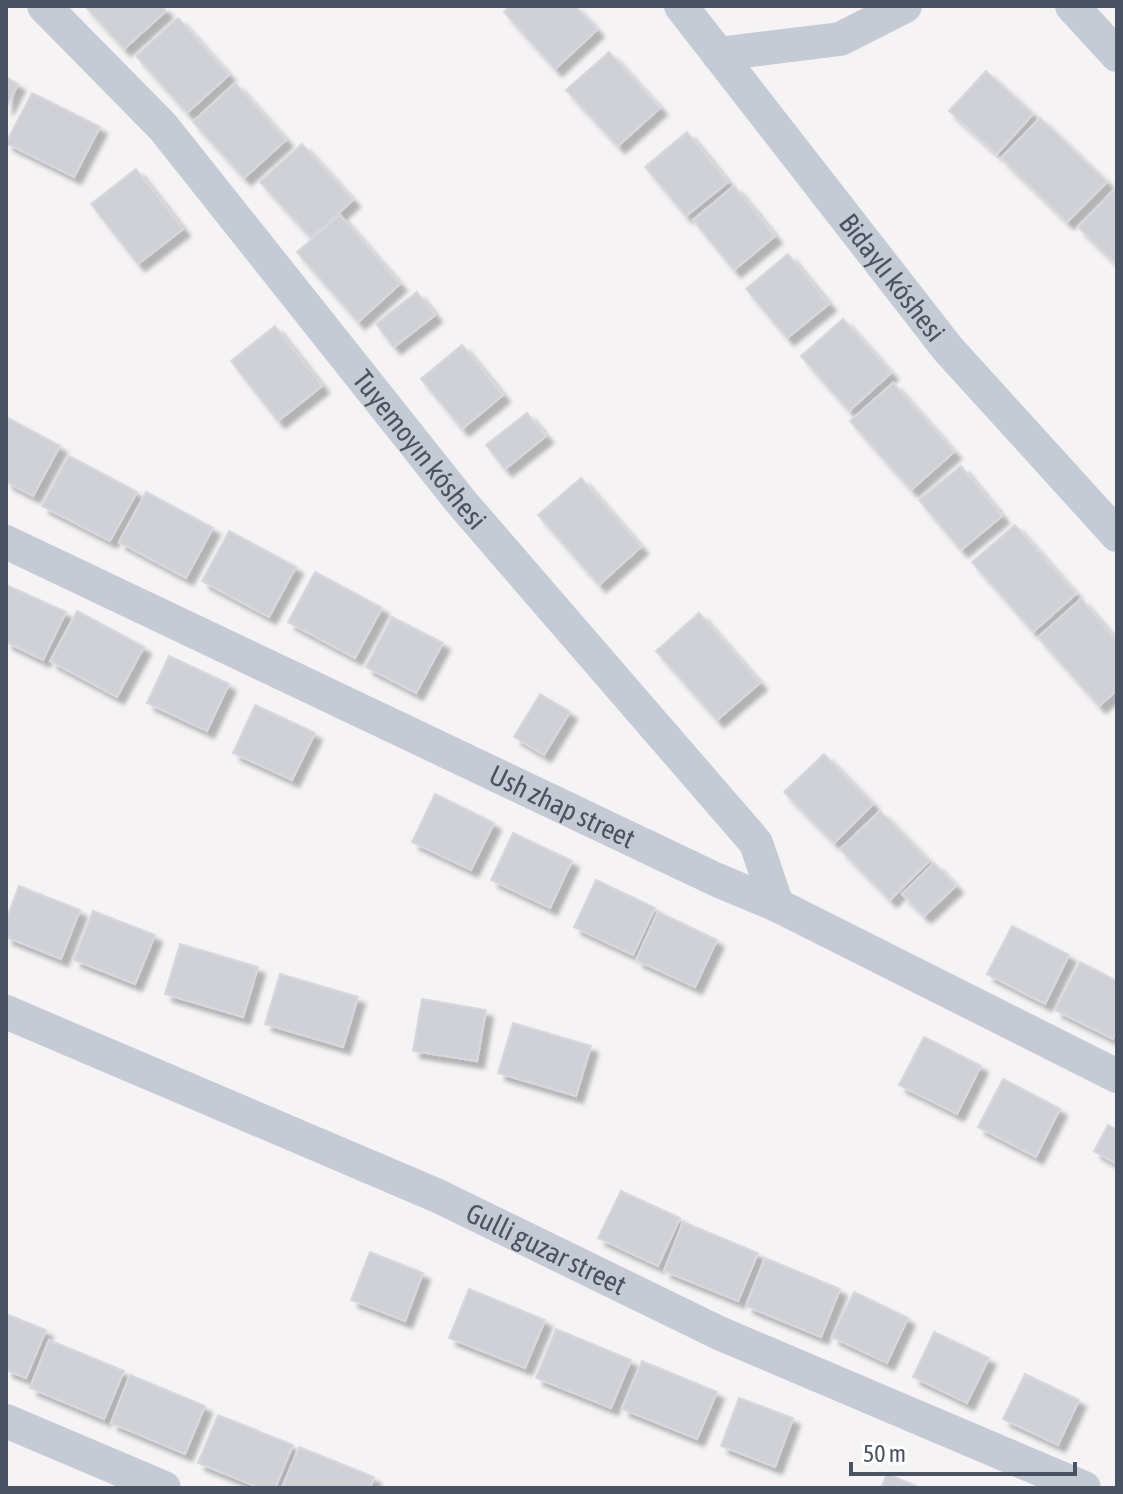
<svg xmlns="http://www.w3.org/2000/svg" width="1123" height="1494" viewBox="0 0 1123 1494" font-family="'Asap Condensed',sans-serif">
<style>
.building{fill:#cfd1d7;stroke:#d7d8de;stroke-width:2;filter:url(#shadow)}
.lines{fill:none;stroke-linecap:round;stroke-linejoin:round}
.minor{stroke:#c4cbd4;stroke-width:34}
.labels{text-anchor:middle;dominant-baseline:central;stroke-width:6;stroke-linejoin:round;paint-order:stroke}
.street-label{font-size:28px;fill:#4a5361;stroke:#fff}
</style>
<defs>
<filter id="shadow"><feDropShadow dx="7" dy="7" stdDeviation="2" flood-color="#0004"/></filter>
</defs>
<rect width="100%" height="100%" fill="#f5f3f3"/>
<g class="building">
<path d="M85,6H162L166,11L124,49Z"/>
<path d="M510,6H575L597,30L555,69L504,12Z"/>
<path d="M178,18L229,75L187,113L136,56Z"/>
<path d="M609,52L660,108L618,146L566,90Z"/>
<path d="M986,71L1033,114L997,154L949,111Z"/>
<path d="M6,77L18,84L6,108Z"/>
<path d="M235,83L286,140L244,178L193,122Z"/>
<path d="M32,93L100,127L74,177L6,143Z"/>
<path d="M1040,118L1107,182L1067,222L1001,158Z"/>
<path d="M687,132L728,182L686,216L645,167Z"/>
<path d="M302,144L353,200L311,238L260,182Z"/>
<path d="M136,169L183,229L138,264L91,204Z"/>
<path d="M734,186L775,236L734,270L693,220Z"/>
<path d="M1117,187V265L1078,227Z"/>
<path d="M340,215L400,284L358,322L297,252Z"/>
<path d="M788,254L829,304L787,338L746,289Z"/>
<path d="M417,292L435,315L394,347L376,324Z"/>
<path d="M843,319L891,373L849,411L801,356Z"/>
<path d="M275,326L322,386L278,421L231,361Z"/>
<path d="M462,345L503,395L462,429L421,379Z"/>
<path d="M893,383L954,452L911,490L850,421Z"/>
<path d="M527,413L546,436L505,469L486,445Z"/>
<path d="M6,417L60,446L33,496L6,482Z"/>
<path d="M69,456L137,492L110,541L42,506Z"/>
<path d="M961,466L1002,516L961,550L919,500Z"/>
<path d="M581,478L641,547L599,585L538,515Z"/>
<path d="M146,492L213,528L186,578L119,542Z"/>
<path d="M1015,525L1076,594L1033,632L972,562Z"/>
<path d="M229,531L296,567L269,617L202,581Z"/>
<path d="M315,572L382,608L355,658L288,622Z"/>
<path d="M6,585L66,612L43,660L6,642Z"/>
<path d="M1081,599L1117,641V690L1099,706L1038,637Z"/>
<path d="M77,611L144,647L117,697L50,661Z"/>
<path d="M699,613L760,683L717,720L656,651Z"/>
<path d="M392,617L443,643L416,693L366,667Z"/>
<path d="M169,656L229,684L207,731L147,703Z"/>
<path d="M540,694L570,712L544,755L514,737Z"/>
<path d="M255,705L315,733L292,780L233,753Z"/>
<path d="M824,754L873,804L834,843L784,792Z"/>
<path d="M435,794L494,823L471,870L412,842Z"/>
<path d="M880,811L929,861L890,900L840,849Z"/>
<path d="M513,833L572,861L550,908L491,880Z"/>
<path d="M934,863L956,886L924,916L902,894Z"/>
<path d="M596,880L655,908L633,955L574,927Z"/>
<path d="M19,886L80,910L61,959L6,937V920Z"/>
<path d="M93,911L155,935L135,984L74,960Z"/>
<path d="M658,912L717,940L695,987L636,960Z"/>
<path d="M1012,926L1069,955L1045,1004L987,974Z"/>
<path d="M180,944L258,967L243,1017L165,994Z"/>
<path d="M1080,962L1117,981V1031L1113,1039L1055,1010Z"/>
<path d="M280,974L358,997L343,1047L265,1024Z"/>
<path d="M422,999L486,1010L477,1061L413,1051Z"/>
<path d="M513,1023L591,1046L576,1096L498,1073Z"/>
<path d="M924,1037L981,1066L957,1114L899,1085Z"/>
<path d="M1003,1079L1060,1109L1036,1157L978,1127Z"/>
<path d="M1108,1125L1117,1130V1164L1094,1151Z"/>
<path d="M621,1191L680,1218L658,1266L598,1238Z"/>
<path d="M683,1222L758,1253L738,1301L664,1271Z"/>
<path d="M370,1252L423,1273L405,1321L351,1300Z"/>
<path d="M765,1258L840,1289L821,1337L746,1306Z"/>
<path d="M469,1289L545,1320L525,1368L449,1338Z"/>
<path d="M854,1292L908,1318L887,1363L832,1337Z"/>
<path d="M6,1314L46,1330L26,1378L6,1370Z"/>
<path d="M556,1329L631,1360L611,1408L536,1378Z"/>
<path d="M934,1332L989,1358L967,1403L913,1377Z"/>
<path d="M49,1340L124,1371L104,1419L30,1388Z"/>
<path d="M642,1361L717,1392L697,1439L622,1409Z"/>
<path d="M1025,1374L1079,1400L1058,1445L1003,1419Z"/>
<path d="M130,1375L205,1406L185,1454L111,1423Z"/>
<path d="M739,1398L793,1418L775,1467L721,1446Z"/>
<path d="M218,1415L293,1445L275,1488H260L198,1463Z"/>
<path d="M299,1447L374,1477L370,1488H282Z"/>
<path d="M887,1474L921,1488H881Z"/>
</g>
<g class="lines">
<g class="minor">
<path id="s1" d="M44,6L163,127L462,503L756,843L777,905"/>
<path id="s2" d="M681,6L948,349L1117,535"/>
<path d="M1072,6L1117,55"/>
<path d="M718,54L840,39L905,6"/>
<path id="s3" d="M6,542L717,880L777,905L1117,1076"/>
<path id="s4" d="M6,1012L438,1196L719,1333L1084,1488"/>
<path d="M6,1421L164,1488"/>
</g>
</g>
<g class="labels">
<g class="street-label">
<text stroke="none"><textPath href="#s2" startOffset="344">Bidaylı kóshesi</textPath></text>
<text stroke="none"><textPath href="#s1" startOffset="582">Tuyemoyın kóshesi</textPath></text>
<text stroke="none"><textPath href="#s3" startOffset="616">Ush zhap street</textPath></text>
<text stroke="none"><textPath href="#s4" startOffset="590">Gulli guzar street</textPath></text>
</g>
</g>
<rect width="1123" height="1494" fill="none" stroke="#4a5361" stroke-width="16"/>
<path d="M851 1462v12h224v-12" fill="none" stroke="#4a5361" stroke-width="4"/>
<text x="863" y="1462" font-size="24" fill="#4a5361" stroke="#ffffff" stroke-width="6" paint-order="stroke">50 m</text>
</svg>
